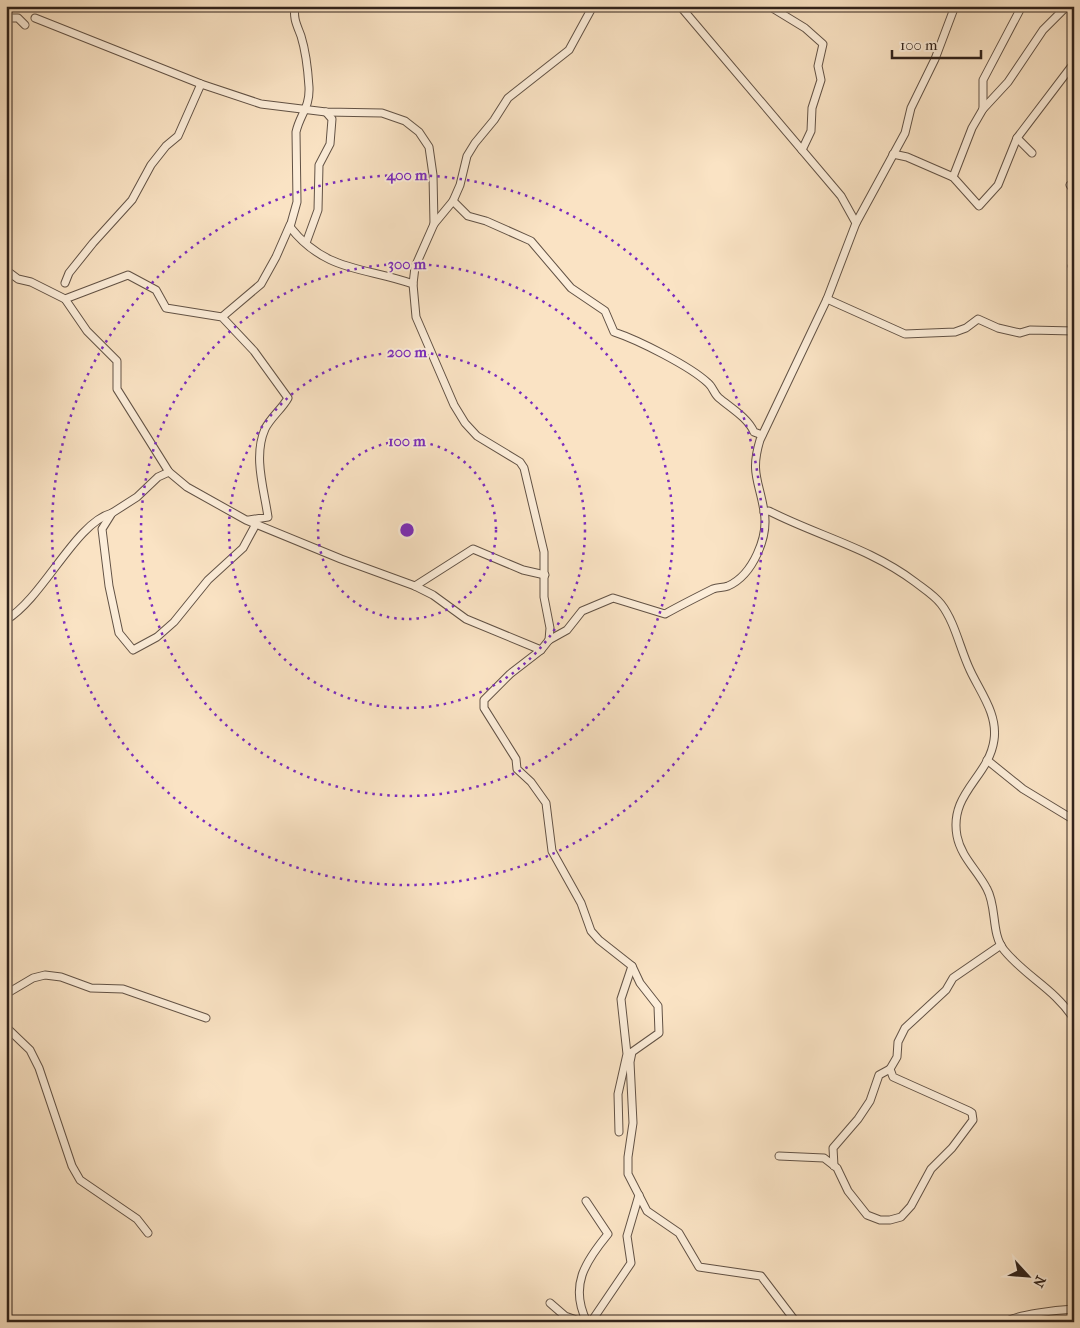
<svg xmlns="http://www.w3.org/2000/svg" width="1080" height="1328" viewBox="0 0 1080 1328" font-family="'IM FELL French Canon',serif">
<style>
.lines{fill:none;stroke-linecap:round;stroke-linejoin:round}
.street-casing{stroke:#625245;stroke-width:9}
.street{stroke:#fcedd9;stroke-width:7}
.ring{fill:none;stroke:#7b2cbf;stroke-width:2.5;stroke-dasharray:2.5 5}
.centre{fill:#7b2cbf;stroke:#fcedd9;stroke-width:2.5}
.ring-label{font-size:15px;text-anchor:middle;font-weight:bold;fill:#7b2cbf;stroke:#fcedd9;stroke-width:4;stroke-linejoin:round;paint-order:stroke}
</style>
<rect width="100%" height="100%" fill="#fae3c4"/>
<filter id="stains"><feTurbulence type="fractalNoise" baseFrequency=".004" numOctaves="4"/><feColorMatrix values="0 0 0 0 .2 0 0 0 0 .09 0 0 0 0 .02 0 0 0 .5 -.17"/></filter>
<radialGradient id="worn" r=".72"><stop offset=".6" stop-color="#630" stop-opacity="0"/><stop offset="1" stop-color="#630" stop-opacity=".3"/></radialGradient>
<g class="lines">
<g class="street-casing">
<g id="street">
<path d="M295,6C293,19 297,25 301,36C306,52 308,71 309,87C310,108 300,114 296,132L297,202L290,227C325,272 365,267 413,284"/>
<path d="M680,6L841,196L856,223L827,299L760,440C750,473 759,480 764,511C769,536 753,575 728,586C723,588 718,587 713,589C697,597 681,605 665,614L613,598L582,611L567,630L549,640L541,650L510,674L484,700V708L516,759L517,769L531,782L546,803L552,851L581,903L591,931L599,940L632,966L640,983L658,1006L659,1033L632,1052L630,1062L633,1123L628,1157V1174L647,1211L679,1233L699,1267L761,1276L796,1322"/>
<path d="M769,6L805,28L823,44L818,66L821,80L812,108L811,131L802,150"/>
<path d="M6,18H18L25,25"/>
<path d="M35,18L201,84L261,104L326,112L382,113L405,121L419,132L429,147L433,175L434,224"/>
<path d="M983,109L1008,82L1043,30L1067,6"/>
<path d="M1017,138L1032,153"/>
<path d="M893,154L907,157L953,177L979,206L998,185L1017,138L1074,63"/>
<path d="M953,177L972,128L983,109V80L1022,6"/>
<path d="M1070,185L1074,191"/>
<path d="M453,201L468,216L486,221L531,241L571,288L605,311L614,332C638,340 690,366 708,383C713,387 714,394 719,398C731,408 748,418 754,432L762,435"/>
<path d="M856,223L905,133L911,108L935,59L955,6"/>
<path d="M306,243L318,210L319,165L330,144L332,119L326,112"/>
<path d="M1072,266L1074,267"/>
<path d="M6,270L18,279L31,282L65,299L87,331L117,361V389L169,472L187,487L246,520L341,559L415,586L433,595L466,619L541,650"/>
<path d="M65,283L69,273L93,243L132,200L151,165L166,146L178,136L201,84"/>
<path d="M65,299L128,275L156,290L166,308L222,317L254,351L288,398C282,409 270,418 265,429C253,456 264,489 268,517L249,520"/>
<path d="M827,299L905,334L955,332L966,328L978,319L998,328L1020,333L1030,330L1074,331"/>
<path d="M222,317L261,284L276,257L290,225"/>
<path d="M169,472L158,477L137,497L112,513L102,529L109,586L119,633L133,650L157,637L174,622L208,580L243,548L256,524"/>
<path d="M764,512L769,511C818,536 870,548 915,582C924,589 934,595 941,604C955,622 960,649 970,670C980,692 998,714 994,740C989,777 949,793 957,836C961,857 978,871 987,889C997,907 991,934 1004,950C1026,977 1054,988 1074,1019"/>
<path d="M415,586L473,549L523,570L545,575"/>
<path d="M6,620C44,597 75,523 112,513"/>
<path d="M549,640L550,628L544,597V552L524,468L520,462L477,436L465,423L454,405L416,317L413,284L415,267L434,224L453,201L460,185L467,156L475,143L494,120L508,98L569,50L593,6"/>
<path d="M987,760L1023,789L1074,820"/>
<path d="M6,994L33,978L45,975L61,977L91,988L123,989L206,1018"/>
<path d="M6,1027L30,1050L39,1068L72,1166L80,1180L137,1219L148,1233"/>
<path d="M619,1132L618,1094L627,1054L621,999L632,966"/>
<path d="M779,1156L824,1158L837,1168L848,1191L867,1215L880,1220H890L901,1217L911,1206L931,1169L952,1148L973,1120L972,1113L969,1111L893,1077L890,1069L897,1057L898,1042L905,1028L946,990L953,978L1001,945"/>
<path d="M834,1166L833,1148L858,1119L870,1101L879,1075L890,1069"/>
<path d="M586,1201L608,1234C585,1262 569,1286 587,1322"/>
<path d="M550,1303L565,1316L582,1322"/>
<path d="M591,1322L631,1263L627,1236L639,1195"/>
<path d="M1006,1322C1017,1314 1059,1310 1074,1309"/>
</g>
</g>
<use href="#street" class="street"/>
</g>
<g class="ring">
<circle cx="407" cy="530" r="89"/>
<circle cx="407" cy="530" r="178"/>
<circle cx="407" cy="530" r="266"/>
<circle cx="407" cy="530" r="355"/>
</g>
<circle cx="407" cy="530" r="8" class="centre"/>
<g class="ring-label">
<text x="407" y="180">400 m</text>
<text x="407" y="269">300 m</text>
<text x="407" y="357">200 m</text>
<text x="407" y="446">100 m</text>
</g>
<rect width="1080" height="1328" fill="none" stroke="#fae3c4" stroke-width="25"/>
<rect x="8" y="8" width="1065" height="1313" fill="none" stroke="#30221b" stroke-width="2.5"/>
<rect x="12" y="12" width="1055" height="1303" fill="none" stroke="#30221b"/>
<g transform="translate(1028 1276) rotate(116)" stroke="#fcedd9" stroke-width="4" paint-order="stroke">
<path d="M0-4L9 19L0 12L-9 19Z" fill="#30221b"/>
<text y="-8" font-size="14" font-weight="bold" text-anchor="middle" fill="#30221b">N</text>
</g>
<path d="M892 50v8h89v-8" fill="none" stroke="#30221b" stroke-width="2.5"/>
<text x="900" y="50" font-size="15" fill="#30221b" stroke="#fcedd9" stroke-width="4" paint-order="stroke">100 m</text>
<rect width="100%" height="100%" filter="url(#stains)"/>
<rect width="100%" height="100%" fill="url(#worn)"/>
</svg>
